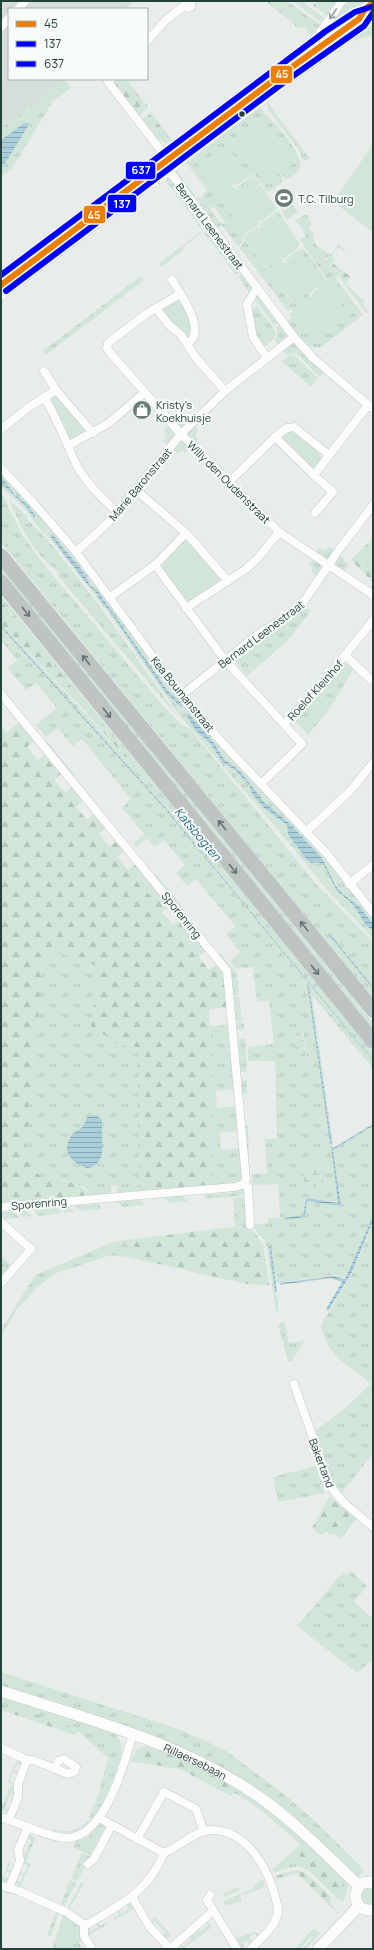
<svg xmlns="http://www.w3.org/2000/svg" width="374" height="1950" viewBox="0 0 374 1950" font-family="Manrope,sans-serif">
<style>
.built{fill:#d6dedb}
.grass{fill:url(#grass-tufts);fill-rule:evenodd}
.forest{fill:url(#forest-firs)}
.wetland{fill:url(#wetland-marsh)}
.park{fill:#d2e5d9}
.water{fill:url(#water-rules)}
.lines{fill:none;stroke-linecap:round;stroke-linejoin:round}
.stream{stroke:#aaceda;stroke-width:2}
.street-casing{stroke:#c5cac8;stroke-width:9}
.secondary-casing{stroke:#c3cac8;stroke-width:12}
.highway-casing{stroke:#c3cbc9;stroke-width:15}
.street{stroke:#fcfcfc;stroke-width:8}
.secondary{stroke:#fcfcfc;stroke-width:11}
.highway{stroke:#bdc4c3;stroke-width:14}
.bus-1-casing{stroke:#f7fbf9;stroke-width:9}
.bus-2-casing{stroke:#f7fbf9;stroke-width:9}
.bus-3-casing{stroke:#f7fbf9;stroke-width:9}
.bus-1{stroke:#ef7d00;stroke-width:6}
.bus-2{stroke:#00f;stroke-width:6}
.bus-3{stroke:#00f;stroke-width:6}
.oneway{stroke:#909e9c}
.oneway2{stroke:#627572}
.bus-dot{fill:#25413c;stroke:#f7fbf9;stroke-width:1.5}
.labels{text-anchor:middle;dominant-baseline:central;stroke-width:4;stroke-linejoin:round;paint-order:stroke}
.poi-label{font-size:11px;fill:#25413c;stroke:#f7fbf9;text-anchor:start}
.street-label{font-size:11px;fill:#25413c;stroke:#f7fbf9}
.water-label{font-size:12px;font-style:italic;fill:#1f647d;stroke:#f7fbf9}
.line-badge{stroke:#f7fbf9;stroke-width:1.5}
.badge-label{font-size:11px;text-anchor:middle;font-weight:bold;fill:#fff}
</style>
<defs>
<pattern id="grass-tufts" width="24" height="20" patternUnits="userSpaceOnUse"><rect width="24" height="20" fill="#d2e5d9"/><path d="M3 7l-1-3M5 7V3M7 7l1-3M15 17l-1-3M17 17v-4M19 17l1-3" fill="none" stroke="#b4c6bb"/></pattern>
<pattern id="forest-firs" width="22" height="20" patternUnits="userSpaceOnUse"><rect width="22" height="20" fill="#d2e5d9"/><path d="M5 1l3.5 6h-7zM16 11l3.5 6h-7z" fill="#b4c6bb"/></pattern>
<pattern id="wetland-marsh" width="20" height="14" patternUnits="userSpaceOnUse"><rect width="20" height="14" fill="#d2e5d9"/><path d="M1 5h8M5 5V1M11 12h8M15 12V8" fill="none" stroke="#b4c6bb"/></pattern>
<pattern id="water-rules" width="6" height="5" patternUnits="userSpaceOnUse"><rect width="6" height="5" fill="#aaceda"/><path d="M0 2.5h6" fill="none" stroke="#8aa9b2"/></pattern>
</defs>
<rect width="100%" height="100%" fill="#e8edeb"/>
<path class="built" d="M1,1H134L125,9H9V79H67L64,83L1,131Z"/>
<g class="grass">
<path d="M278,1H287L320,25L311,35L304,27L298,28L289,20L291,18L288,8Z"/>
<path d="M293,1H296L323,21L321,22Z"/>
<path d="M330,1H338L327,15L318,9Z"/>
<path d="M346,1H371L330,34L325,30Z"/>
<path d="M373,22V35L339,45L336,40Z"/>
<path d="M119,79H121L115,85L142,109L145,107L124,79H126L148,107L138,117L113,85Z"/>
<path d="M65,80L71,88L53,101L12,169L1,177V166L6,162L29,124L24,123L1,140V129Z"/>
<path d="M267,102L310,159L303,161L299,150L267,108L269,107L266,103Z"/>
<path d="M260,107C269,118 305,153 300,168C298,174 291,176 286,180L280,172L294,162L261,118L232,140L265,183L279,173L284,181L268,193L254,174L235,186L234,184L247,174L196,166L218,196L232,185L237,190L222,201L245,230L258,220L260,223L244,235L242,243L238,246L222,225L217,228L205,212L207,210L204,211L199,204L201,202L199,200L197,202L195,199L197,197L200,199L207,190L186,163ZM214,206L225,222L222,224L210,209Z"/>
<path d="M151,112L172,140L166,144L149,132L140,121ZM151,114L170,139L142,121Z"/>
<path d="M176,170L195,195L193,197L174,172Z"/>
<path d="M169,176L203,221L200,226L167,182L165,179Z"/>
<path d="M252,176L255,177L277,209L261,222L259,219L274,209L252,179L239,189L237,187Z"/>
<path d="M293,205L298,212L287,220L281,210L283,211Z"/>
<path d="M278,211L300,244L298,248L284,259L282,257L296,246L274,217L260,227L259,225Z"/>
<path d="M304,215H307L312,225L309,226L311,233L313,232L315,235L313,237L316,245L331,255L338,245L346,250L345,251L338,247L331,257L327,254L324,258L339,274L336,279L363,315L320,348L304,345L286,322L292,318L289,315L293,311L291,309L288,311L239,247L243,244L245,236L257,226L259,229L245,240L267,268L281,258L285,264L271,274L293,303L307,292L312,298L298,309L319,336L327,286L313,297L311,295L326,278L292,228L300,239L306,236L298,223L295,221Z"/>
<path d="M208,228L232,259L227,262L205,234Z"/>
<path d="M203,230L201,233L182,248L183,250L162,267L159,263L146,273Z"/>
<path d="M300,249L305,250L325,278L310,294L308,292L322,281L300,252L286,262L285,260Z"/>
<path d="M233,261L241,271L236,275L228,265Z"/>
<path d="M243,273L254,288L250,293L238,277Z"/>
<path d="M141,276L144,280L46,355L43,351Z"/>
<path d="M257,292L280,322L274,325L253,297Z"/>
<path d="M257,306L276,332L275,338L262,348L255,339L250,311Z"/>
<path d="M281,323L288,336L279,346L275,341L278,335L276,327Z"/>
<path d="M291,343L297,344L324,372L320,377L296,353L286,355L282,350Z"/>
<path d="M290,355L295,356L318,378L311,387L281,361Z"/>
<path d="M177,417L182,419L186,417L190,421L184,427L180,428L172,421Z"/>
<path d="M168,425L175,434L168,445L163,441L166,436L164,429Z"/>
<path d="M194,425L198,429L196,434L198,440L194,444L188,438L186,433Z"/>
<path d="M180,441L184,442L190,448L186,452L181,451L177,453L172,449Z"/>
<path d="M1,472L51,527L44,534L23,507L1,487V483L27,508L34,518L33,511L15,495L1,476Z"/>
<path d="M1,492L21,533L45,566L165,708L181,724L190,729L317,885L373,942V987L335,941L373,989V999L1,542Z"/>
<path d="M9,500L25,514L29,521L53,546L104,612L182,722L58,576V571C34,556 20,525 9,500Z"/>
<path d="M52,528L153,663L334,866L373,916V924L360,907L340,891L322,858L289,823L265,803L240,771L224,759L214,743L188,714L187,717L196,731L211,744L222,762L235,770L249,785L252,794L264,808L287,825L288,836L307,860L321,863L324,866L342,897L354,906L366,925L373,931V938L329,892L279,831L180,716L107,611L54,543L45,535ZM50,536C73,547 79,577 97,590L142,655L181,707L166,693L110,612L99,599L97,594L86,583Z"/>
<path d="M373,538V571L356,555Z"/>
<path d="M330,547L335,550L326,560L315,554L319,548L324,550Z"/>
<path d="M339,554L349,565L343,572L335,565Z"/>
<path d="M312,559L321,565L322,569L318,576L312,573V567L309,564Z"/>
<path d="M1,566L373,1023V1029L1,572Z"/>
<path d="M1,596L373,1052V1060L163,805L1,625V623L141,774L1,601Z"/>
<path d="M305,608L311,611L288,640L247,676L233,659L272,629Z"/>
<path d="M1,627L164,808L373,1061V1069L312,995L333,1144V1148H331L339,1202L305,1199L303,1215L284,1219L305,1217L307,1201L341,1206L333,1150L373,1126V1211L371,1213L373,1215L346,1278L334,1275L276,1283L271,1246H269L279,1311L276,1312L266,1243L252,1225L268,1223V1218L280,1217L278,1184L252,1185V1174H267L265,1139L277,1138L275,1061H248V1047L274,1044L269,1001L257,1002L253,967L236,969L230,961L240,952L226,934L235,926L196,879L187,886L176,873L185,865L164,840L155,847L147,838L136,847L133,843L144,834L122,808L131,799L82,739L72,746L58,728L46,737L36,725L57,708L36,683L26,690L8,668L17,660L1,640ZM307,984L309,986L332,1143H330ZM303,1031L306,1057L296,1056L294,1036Z"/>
<path d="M348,663L353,668V670L328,711L308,735L294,720L309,705L343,664Z"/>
<path d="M47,741L74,774L71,775L45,743Z"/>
<path d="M156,874L182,906L179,907L153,876Z"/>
<path d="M50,949L100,967L90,1031L105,1035L109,1041L139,1050V1192L117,1194V1185H111V1195L94,1196L84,1187L68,1181L45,1178L37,1174L25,1156L42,971ZM101,1127L103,1140L100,1159L74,1133L84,1128Z"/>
<path d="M220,953L237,973L239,994L233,995L231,971L218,955Z"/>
<path d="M239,996L242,1020L236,1021L234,997Z"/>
<circle cx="240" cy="1026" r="4.5"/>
<path d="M230,1025L236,1089L216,1091L217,1108L237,1106L240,1131L220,1133L221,1150L241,1148L243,1177L236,1184L211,1186L212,1087L210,1026Z"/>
<path d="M245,1038L247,1072H240L237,1040Z"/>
<path d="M247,1080V1093H242L241,1081Z"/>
<path d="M245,1126H248L249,1158H248Z"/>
<path d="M246,1189V1195L207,1199L203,1195L232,1193V1190Z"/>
<path d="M181,1195L188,1201L169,1203L163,1196Z"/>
<path d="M246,1197L247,1225L235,1227L233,1198Z"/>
<path d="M140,1200L145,1205L123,1207L117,1202Z"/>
<path d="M98,1204L103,1209L81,1211L75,1206Z"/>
<path d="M68,1206L74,1212L65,1213L58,1207Z"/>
<path d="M55,1207L62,1213L39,1216L32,1209Z"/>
<path d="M16,1210H25L32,1216L23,1217Z"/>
<path d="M12,1211L20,1218L1,1219V1212Z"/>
<path d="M373,1223V1453L341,1494L358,1512L333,1487L301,1394L315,1431L343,1410L371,1384C349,1365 327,1357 321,1325L352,1274Z"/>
<path d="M126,1240L131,1258L111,1255L54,1274L36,1288L25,1302L18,1307L1,1336V1330L35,1275L114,1242Z"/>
<path d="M1,1256L12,1266L4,1276L1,1273Z"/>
<path d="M284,1321L289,1343L305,1340L292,1361H288L278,1324Z"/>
<path d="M316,1466L325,1493L278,1502L273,1477Z"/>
<path d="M351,1571L367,1586L354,1602L373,1619V1659L357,1673L297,1626L343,1572L347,1575Z"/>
<path d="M1,1672L181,1730L225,1750L290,1799L316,1822L362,1868L363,1873L356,1877L212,1763L154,1735L1,1687Z"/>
<path d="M1,1695L51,1711L117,1735C119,1739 121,1742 122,1747C123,1765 102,1804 93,1820L89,1818L98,1796L108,1758L78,1731L64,1723L1,1705Z"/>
<path d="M17,1760L21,1762V1765L17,1764L14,1770L18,1772V1774L13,1772L10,1781L14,1783V1785L8,1782Z"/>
<path d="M11,1785L13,1786L15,1795L10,1794L5,1807L9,1809L8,1812L1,1809Z"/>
<path d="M90,1820L92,1821C79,1832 70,1835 53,1831L54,1829C67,1834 80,1830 90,1820Z"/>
<path d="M100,1824L107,1828L106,1830L104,1829L90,1855L74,1848L76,1841L89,1836Z"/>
<path d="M29,1835L36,1837L26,1861L24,1860L22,1852H26L31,1840L27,1838Z"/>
<path d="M294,1851L306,1860L308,1870L298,1866L274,1872L272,1869Z"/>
<path d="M318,1852L349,1884L344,1901H341L335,1896L343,1892Z"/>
<path d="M82,1853L90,1857L77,1881L71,1879Z"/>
<path d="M10,1860H11L8,1869L12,1871L11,1873L7,1871L4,1877L9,1879L7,1881L1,1882Z"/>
<path d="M24,1861L30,1864L20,1888L16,1883V1881L21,1882L23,1876L19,1874L20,1872L24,1874L28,1865L23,1863Z"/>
<path d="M70,1880L76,1883L64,1906L61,1904Z"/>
<path d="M263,1880L265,1887L243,1895L242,1893L253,1889L257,1882Z"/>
<path d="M82,1882L84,1883L70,1908L68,1907Z"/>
<path d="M238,1887L240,1890L224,1897L223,1893Z"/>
<path d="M367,1888H373V1905L365,1904L361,1900L362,1891Z"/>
<path d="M240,1894L242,1901L225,1906L224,1901Z"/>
<path d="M130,1903L134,1909L114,1920L113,1918L119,1915L117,1911L119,1910L121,1914L129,1909L127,1905Z"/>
<path d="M56,1912L59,1913L51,1936L47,1935Z"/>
<path d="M63,1915L80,1928L83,1939L79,1942L83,1949H52Z"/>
<path d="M155,1917L171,1935L165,1940L162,1937L166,1933L155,1921L153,1923L151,1921Z"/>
<path d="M206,1919L212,1927L183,1949L178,1944L180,1942L184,1946L191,1940L187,1936L197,1927L201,1931L208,1925L204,1920Z"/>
<path d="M107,1922L108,1924L89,1935L88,1928L91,1931L98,1927L96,1924L97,1923L100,1926Z"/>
<path d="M314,1928L320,1933L306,1949H302L313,1938L308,1934Z"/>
<path d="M255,1932L258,1934L257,1936L253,1933L249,1938L252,1941L250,1943L247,1940L242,1944L245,1948L243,1949L236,1938Z"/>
</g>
<g class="forest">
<path d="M266,1H278L292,12L289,20Z"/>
<path d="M296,1H302L325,19L323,21Z"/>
<path d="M318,1H330L318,9L313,5Z"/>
<path d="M121,79H124L145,107L138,115L115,85Z"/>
<path d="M151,114L170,139L166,142L152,133L142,121Z"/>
<path d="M327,254L335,259L332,263L351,277L346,283L355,293L365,301L363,305L369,311L366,313L338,275L339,273L327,261L328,260L326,257L324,258Z"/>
<path d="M356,555L373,571V582L351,560Z"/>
<path d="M1,601L102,724L143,777L80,706L1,623Z"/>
<path d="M20,722L35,740L27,747L38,760L46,753L62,773L54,780L65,793L73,786L84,800L76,807L87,820L95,813L107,827L99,834L109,847L117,841L125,850L117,857L128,870L136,863L170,905L162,912L173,925L181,919L207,950L199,957L209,970L218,963L224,970L229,1007L209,1009L212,1087L211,1186L139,1192L138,1050L109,1041L105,1035L90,1031L100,967L50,949L42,971L25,1156L37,1174L45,1178L76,1183L94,1196L1,1204V725L7,733Z"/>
<path d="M249,1225L263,1244L269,1285L247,1284L131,1258L126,1240Z"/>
<path d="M330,1496L356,1519L341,1539L333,1533L331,1535L325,1531L321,1535L312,1528Z"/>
<path d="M1,1705L64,1723L78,1731L75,1735L1,1710Z"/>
<path d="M149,1745C210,1767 273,1805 317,1852C327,1862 335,1875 343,1886V1892L335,1896L308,1870L306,1860L294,1851L300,1845L297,1841L261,1810L237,1794L233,1793L231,1796L180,1769L130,1761L138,1748Z"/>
<path d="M295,1870L306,1873L331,1897V1905L339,1913L338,1914L297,1873L277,1879L275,1876Z"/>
<path d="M308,1934L311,1937L300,1949H295Z"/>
</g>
<g class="wetland">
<path d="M302,1030L306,1058L296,1056L294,1036Z"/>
<path d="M321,1161L325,1188L304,1185L303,1170Z"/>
</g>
<g class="park">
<path d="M261,118L294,162L265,184L232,140Z"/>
<path d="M373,144V232L336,204L334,201Z"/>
<path d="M226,145L247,174L218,196L196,167Z"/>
<path d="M252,179L274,209L244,231L222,201Z"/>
<path d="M274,217L296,246L267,268L245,240Z"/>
<path d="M300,252L323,281L294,303L271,274Z"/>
<path d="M327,286L348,314L319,337L297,309Z"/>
<path d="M176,300L181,302L189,315L193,334L189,339L172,324L162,311L163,309Z"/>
<path d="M54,394L57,396L85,429V432L73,439L68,437L49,398Z"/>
<path d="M287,431C297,431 320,449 321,459L318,467L310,468L295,450L282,439V436Z"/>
<path d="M186,540L220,576L221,580L219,583L188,602L185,601L162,568V565L183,541Z"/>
<path d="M317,698L326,706L321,714L311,706Z"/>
<path d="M310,866H320L332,887L341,898L354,908L362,921L360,924Z"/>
<path d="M147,879L156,890L149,895L140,884Z"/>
<path d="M64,1927L74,1929L70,1943L74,1945L73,1948L70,1944L60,1942Z"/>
</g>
<g class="water">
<path d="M24,123H28V126L6,162L1,166V140Z"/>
<path d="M1,476L15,495L27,504L36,516L34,518L27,508L1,483Z"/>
<path d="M52,534L82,570L90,585L97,590L168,691L183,705L181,707L166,693L110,612L99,599L97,594L86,583L50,536Z"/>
<path d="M1,625L163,805L373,1060V1061L164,808L1,627Z"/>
<path d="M188,713L214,743L224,759L240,771L265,803L289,823L322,858L336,886L343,894L360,907L373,924V931L366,925L354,906L337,891L324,866L318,862L311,863L307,860L288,835L287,825L264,808L252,794L249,785L235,770L222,762L211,744L196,731L187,717Z"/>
<path d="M335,940L373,987V989L334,941Z"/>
<path d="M307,983L309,986L332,1144L330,1143Z"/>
<path d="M96,1115L102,1120C100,1134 110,1166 87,1168C74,1164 61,1153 70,1138C76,1127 82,1134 87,1117Z"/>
<path d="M373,1124V1126L333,1150L341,1206L307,1201L305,1217L284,1220L285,1218L303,1215L306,1198L338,1203L331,1147L333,1148Z"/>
<path d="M373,1216V1221L351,1274L328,1311L326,1309L342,1282L331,1278L280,1285V1283L334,1276L345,1279Z"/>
<path d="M269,1246H271L277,1292H275Z"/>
</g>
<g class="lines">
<path class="stream" d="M330,936L336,942"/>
<g class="street-casing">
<g id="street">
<path d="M184,6L188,8L191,7V1"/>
<path d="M18,9L25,1"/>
<path d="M1,27L9,18"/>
<path d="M147,41L166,20L184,6"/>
<path d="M111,79L108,82L163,153"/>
<path d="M161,160L294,337L313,358L373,409"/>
<path d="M175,167L186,157L286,83L291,77L324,55L320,46"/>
<path d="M159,179L171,170"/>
<path d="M1,275L310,43L319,34L342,1"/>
<path d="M172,280C181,295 208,331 187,344"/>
<path d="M257,288L247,304L253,337L267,358"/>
<path d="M180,294L146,314L108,343L107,349L181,434L279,532L373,595"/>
<path d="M1,295L149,185L154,183"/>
<path d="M156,308L168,324L181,335L196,358L225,391"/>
<path d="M44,371L56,390L93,433"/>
<path d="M44,397C58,419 66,443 77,466C87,484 103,499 117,512"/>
<path d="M1,429L29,407L56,390"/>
<path d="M275,437L287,428L294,427L329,455"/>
<path d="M69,445L109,423L144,393"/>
<path d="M1,468L37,507L76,552L187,703L229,750L328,855L373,913"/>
<path d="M314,475L333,492L315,513"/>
<path d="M229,482L275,437L314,475L368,405"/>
<path d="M136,490L186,533L228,581"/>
<path d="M76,552L111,520L181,434L225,391L294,337"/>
<path d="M155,565L225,660L302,744L261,784"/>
<path d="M110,597L155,565L186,533"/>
<path d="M186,608L246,569L258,558L279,532"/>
<path d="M345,655L370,679"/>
<path d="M1,694L227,971L246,1179L244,1184L235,1187L1,1207"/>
<path d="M182,695L257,635L300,607L338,551L373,505"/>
<path d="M284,724L318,689L373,620"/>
<path d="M306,832L349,792L373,763"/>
<path d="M349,884L373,865"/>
<path d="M244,1184L248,1187L250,1225"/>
<path d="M1,1222L31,1249L1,1283"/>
<path d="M294,1384L330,1486L344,1503L373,1527"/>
<path d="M1,1748L27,1760H33L68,1774L75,1771L76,1767L64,1759L58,1761L55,1769"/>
<path d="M1,1817C18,1823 48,1837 65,1838C105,1839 124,1764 133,1734"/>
<path d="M99,1818L164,1853C180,1847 196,1829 214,1830C246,1832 264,1863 273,1889C275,1898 280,1907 277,1916C273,1929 260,1939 251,1949"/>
<path d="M9,1820L18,1797V1784L27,1760"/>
<path d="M137,1839L164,1792L196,1809L204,1832"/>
<path d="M88,1864L94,1859L112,1825"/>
<path d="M1,1886L19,1891L66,1912L84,1924H88C123,1903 148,1892 164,1853"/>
<path d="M9,1888L20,1861L18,1850L28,1827"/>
<path d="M210,1895L207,1900L237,1949"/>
<path d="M132,1897L149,1926L170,1949"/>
<path d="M84,1924V1936L92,1949"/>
<path d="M170,1949L213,1911"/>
</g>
</g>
<g class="secondary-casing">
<g id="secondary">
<path d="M359,19L373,15"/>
<path d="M1,285L278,77L359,19L365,9L373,3"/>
<path id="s1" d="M1,1691C91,1720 187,1744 265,1801C299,1826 328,1857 359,1886"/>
<path d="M373,1882L362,1883C350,1894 356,1912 373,1910"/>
<path d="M318,1949L359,1906"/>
</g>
</g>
<g class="highway-casing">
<g id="highway">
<path d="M1,556L373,1010"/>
<path d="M1,582L373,1041"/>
</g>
</g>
<use href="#street" class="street"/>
<use href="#secondary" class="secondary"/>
<use href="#highway" class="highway"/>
<g class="bus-1-casing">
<path id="bus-1" d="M1,285L278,77L359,19L365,9L373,3"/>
</g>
<g class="bus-2-casing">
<path id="bus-2" d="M6,291L283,83L364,26L373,13"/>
</g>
<g class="bus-3-casing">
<path id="bus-3" d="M1,275L326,31L355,12L371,7"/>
</g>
<use href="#bus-1" class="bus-1"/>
<use href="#bus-2" class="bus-2"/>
<use href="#bus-3" class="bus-3"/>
</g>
<defs><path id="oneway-shaft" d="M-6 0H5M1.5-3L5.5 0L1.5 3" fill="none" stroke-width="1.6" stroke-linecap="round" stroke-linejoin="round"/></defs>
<use class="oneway" href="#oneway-shaft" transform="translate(333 14) rotate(124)"/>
<g class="oneway2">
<use href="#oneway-shaft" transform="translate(26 612) rotate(51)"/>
<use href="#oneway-shaft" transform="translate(86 660) rotate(-129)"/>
<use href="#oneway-shaft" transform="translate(107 713) rotate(51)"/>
<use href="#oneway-shaft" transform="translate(222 825) rotate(-129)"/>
<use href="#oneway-shaft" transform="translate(233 869) rotate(51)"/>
<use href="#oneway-shaft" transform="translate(304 926) rotate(-129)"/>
<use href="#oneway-shaft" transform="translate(315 970) rotate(51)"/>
</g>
<defs>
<g id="stadium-disc" transform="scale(1)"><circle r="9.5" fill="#697d79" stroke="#f7fbf9"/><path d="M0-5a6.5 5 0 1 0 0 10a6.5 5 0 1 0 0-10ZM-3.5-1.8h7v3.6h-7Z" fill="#fff"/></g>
<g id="shop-disc" transform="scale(1)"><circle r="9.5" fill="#697d79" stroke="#f7fbf9"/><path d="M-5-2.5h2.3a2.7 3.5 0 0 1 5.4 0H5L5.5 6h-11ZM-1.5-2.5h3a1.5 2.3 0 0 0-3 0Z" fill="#fff"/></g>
</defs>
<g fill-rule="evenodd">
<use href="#stadium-disc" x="284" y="198"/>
<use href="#shop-disc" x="142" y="410"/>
</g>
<circle class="bus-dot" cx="242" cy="114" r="3.5"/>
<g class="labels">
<g class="poi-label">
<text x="298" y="198">T.C. Tilburg</text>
<text x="156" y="404">Kristy's<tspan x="156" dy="13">Koekhuisje</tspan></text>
</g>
<g class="street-label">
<text transform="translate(210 226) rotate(53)">Bernard Leenestraat</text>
<text transform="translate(229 482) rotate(45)">Willy den Oudenstraat</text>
<text transform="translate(140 484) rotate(-50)">Marie Baronstraat</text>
<text transform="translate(261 634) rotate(-37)">Bernard Leenestraat</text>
<text transform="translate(315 690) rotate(-48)">Roelof Kleinhof</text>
<text transform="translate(183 694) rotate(51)">Kea Boumanstraat</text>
<text transform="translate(182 915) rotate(51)">Sporenring</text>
<text transform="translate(39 1203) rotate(-5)">Sporenring</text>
<text transform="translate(322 1463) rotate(69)">Bakertand</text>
<text stroke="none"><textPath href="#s1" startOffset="207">Rillaersebaan</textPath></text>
</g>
<g class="water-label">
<text transform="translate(198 834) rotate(50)">Katsbogten</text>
</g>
</g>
<g class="line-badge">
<rect x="270" y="65" width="23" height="19" rx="4" fill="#ef7d00"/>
<rect x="125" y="161" width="31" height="19" rx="4" fill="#00f"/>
<rect x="107" y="194" width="30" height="19" rx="4" fill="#00f"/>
<rect x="83" y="205" width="23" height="19" rx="4" fill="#ef7d00"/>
</g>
<g class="badge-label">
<text x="282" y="78">45</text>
<text x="141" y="174">637</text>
<text x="122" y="208">137</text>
<text x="94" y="219">45</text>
</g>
<rect width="374" height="1950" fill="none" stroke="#25413c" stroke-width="4"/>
<rect x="8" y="8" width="140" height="72" fill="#f7fbf9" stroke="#a3b1ad"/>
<rect x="16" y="21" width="20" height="6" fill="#ef7d00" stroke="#a3b1ad"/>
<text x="44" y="28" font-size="12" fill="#25413c">45</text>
<rect x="16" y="41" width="20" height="6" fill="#0000ff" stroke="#a3b1ad"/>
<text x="44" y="48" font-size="12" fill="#25413c">137</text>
<rect x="16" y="61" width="20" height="6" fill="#0000ff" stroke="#a3b1ad"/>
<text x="44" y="68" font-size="12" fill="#25413c">637</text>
</svg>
